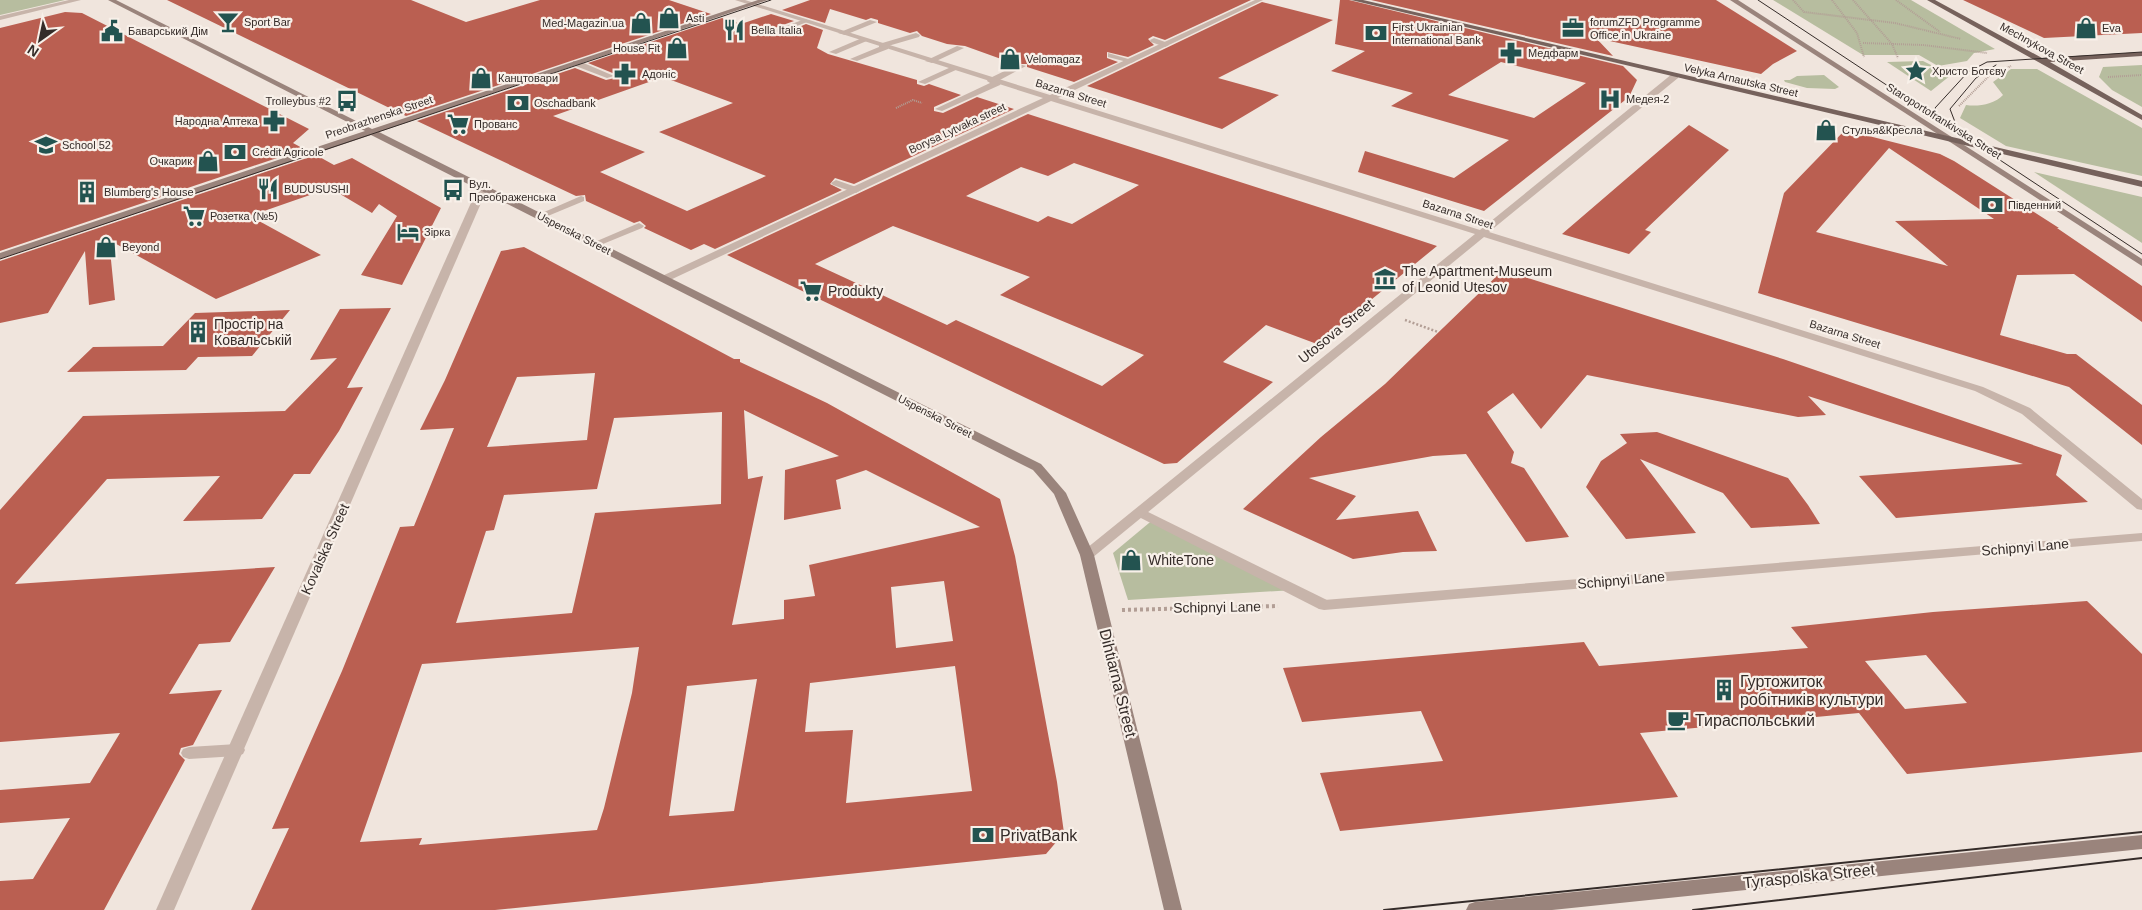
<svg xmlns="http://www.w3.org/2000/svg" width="2142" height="910" viewBox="0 0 2142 910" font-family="Helvetica,sans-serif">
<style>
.green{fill:#b7bd9f}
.building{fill:#ba5f51;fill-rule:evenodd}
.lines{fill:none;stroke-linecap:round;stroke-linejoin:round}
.path-far2{stroke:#b29e95;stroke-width:2;stroke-dasharray:1 1;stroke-linecap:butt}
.path-far1{stroke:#b29e95;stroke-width:2.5;stroke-dasharray:2 2;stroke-linecap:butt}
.path{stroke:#b29e95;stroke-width:4;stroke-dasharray:3 3;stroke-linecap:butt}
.lane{fill:#c7b4aa;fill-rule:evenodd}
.street{fill:#c7b4aa;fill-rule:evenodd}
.secondary{fill:#9a847c;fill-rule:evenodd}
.primary{fill:#76625c;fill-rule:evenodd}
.tram-far1{stroke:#352c29;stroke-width:1}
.tram{stroke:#352c29;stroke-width:2}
.labels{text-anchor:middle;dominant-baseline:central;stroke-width:4.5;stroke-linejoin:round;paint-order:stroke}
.far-poi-label{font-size:11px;fill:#352c29;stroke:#f8f0e9;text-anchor:start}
.far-street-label{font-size:11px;fill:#352c29;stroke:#f8f0e9}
.poi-label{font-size:14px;fill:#352c29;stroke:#f8f0e9;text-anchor:start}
.street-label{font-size:14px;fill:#352c29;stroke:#f8f0e9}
.near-poi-label{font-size:16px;fill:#352c29;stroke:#f8f0e9;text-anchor:start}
.near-street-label{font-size:16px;fill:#352c29;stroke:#f8f0e9}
</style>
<rect width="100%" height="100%" fill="#f0e5dd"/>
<g class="green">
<path d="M0,0H65L0,15Z"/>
<path d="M1773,0H1911L1995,49L1974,53L1967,61L1938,66L1919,55H1863Z"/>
<path d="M1923,61L1951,75L1931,91L1887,62Z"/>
<path d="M2142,65V107L2112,90L2099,77L2103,67Z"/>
<path d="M2011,69H2037L2142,128V176L2006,146L1960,118L1966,105C1978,107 1995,104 2003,95L1993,82Z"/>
<path d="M1824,75L1839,87L1835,89L1807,88L1785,82L1784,80H1790L1797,76Z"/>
<path d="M2034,172L2142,197V243Z"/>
<path d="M1155,518L1294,590L1128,600L1113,553Z"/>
</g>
<g class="building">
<path d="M167,0H411L466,22L540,0H669L711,14L406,116Z"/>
<path d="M810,0H1251L1165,40L1153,36L1148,39L1154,45L1128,57L1107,52V58L1118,62L1074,82L1027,67V64H1015L965,46L947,44L922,36L917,31L910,33L878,23V20L871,18L866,20L830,9L825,23L782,10Z"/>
<path d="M1340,0H1349L1623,66L1637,80L1629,97L1484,211L1358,172L1365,151L1454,178L1509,140L1391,106L1413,93L1331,71L1365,51L1335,44ZM1501,62L1586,83L1534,118L1448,95Z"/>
<path d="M1371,0H1716L1797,51L1773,64L1761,74L1596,38L1613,56Z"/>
<path d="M1963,0H2142V33L2044,38Z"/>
<path d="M1262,2L1333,20L1218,78L1279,95L1222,129L1087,86Z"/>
<path d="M65,12L82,13L309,129L293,143L304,149L0,251V28Z"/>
<path d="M771,14L794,21L769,30V34L778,36L806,24L823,30L817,48L828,54L917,80V84L924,86L929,84L961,95L934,107V111L943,113L977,97L1014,109L854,184L835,178L830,184L842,190L715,249L704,244L691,250L644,228L646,226L640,221L634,223L586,201L585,195L576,196L417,121L575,68L606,80L615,78V74L588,63L722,18L741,24ZM663,77L733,103L659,132L766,176L687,211L600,172L645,152L553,116Z"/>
<path d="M1028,114L1343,215L1437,246L1317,344L1266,325L1223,362L1273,382L1177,463L1164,464L727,255ZM1074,163L1139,185L1072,224L1048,216L1038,222L966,196L1021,167L1048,176ZM893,226L1030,277L1000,295L1144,355L1102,386L956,320L947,325L815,264Z"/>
<path d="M1689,125L1729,150L1645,230L1651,232L1629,254L1562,234Z"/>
<path d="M1845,130L1940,154L1954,161L2059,228H2057L2142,286V322L2074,274L2017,275L2000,335L2067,354H2076L2142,405V445L2069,387L1758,293L1784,193ZM1889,148L1994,219L1895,221L1948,266L1816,232Z"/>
<path d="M316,155L334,165L352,158L441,208L402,285L361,275L397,216L379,204L372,213L330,188L250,216L321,255L216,299L109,240L115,300L89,305L85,251L48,313L0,323V261Z"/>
<path d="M524,247L734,359H740V362L827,403L1000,499L1015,556L1057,782L1064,833L1046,854L495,910H251L289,828L272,829L342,671L400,527L414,526L454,428L420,430L445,380L501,251ZM595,373L587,440L487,447L517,377ZM744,410L839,456L785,470L784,520L841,509L836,480L866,470L980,527L809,565L815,596L784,600V619L732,625L763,476L748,479ZM722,412L721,504L595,513L572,613L456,623L486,531L494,530L504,495L597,489L614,418ZM944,581L953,641L896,648L891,587ZM639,647L632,693L604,808L597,830L419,845L422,838L360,842L422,664ZM955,666L972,791L846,803L853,730L805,732L810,683ZM757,679L734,811L669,816L687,686Z"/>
<path d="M1503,270L1783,359L2062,455L2056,475L2088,502L1896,518L1859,476L2023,464L1808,396L1826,415L1798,417L1587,375L1541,429L1513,393L1487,412L1514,452L1511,463L1524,468L1569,537L1526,542L1466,454L1433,456L1309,478L1356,496L1336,520L1418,511L1437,551L1403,552L1353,559L1243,509L1321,437L1385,384Z"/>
<path d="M391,308L347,388L363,387L339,431L310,474H294L262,519L183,521L220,476L107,479L15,584L275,567L230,642L199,644L169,694L222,690L193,745L181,748L179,754L185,760L104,910H0V881L33,879L70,818L0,823V790L90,783L120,733L0,742V510L83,416L285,411L337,358L310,360L340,309Z"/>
<path d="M290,310L252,356L198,357L186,370L67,372L93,347L163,346L195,313Z"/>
<path d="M1657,432L1788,478L1808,505L1820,524L1751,528L1723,493L1640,459L1696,533L1626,539L1586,487L1601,461L1627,443L1620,434Z"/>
<path d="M2087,601L2142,654V752L1907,774L1859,713L1640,733L1678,797L1340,831L1320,773L1443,761L1421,711L1302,722L1283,668L1584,642L1599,666L1808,648L1791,627L1933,612ZM1926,655L1967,703L1905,709L1865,661Z"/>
</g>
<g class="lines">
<g class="path-far2">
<path d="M1793,0L1804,12L1895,23L1961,39"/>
<path d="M1832,0L1857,33L1864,57"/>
<path d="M1853,0L1892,44L1898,58"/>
<path d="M1896,0L1940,32"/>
<path d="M1381,32L1385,31"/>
<path d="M1863,43L1923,45L1987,53"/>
<path d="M2108,77L2142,75"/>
<path d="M1959,106L1989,76L2011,66"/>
<path d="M896,108L913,100L922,103"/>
</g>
<path class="path-far1" d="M1405,320L1438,332"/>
<path class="path" d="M1122,610L1278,606"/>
<g class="lane">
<path d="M805,19L809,21L807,22L777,34L770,32Z"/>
<path d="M870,20L877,22L845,35L838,33Z"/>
<path d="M916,33L920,35L919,37L888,46V49L857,61L850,59L879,47V44Z"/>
<path d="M862,38L869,40L836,54L829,52Z"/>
<path d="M1154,38L1168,43L1169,45L1165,47L1151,42L1150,40Z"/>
<path d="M957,46L964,48L932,63L925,61Z"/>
<path d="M1108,53L1135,61L1131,63L1108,57Z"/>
<path d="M573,61H579L614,76L607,78L573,65Z"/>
<path d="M1019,64L1026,66L998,81L1001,83L1000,85L942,111L935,109L990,83L987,81L988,79Z"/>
<path d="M951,67L958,69L925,84L918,82Z"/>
<path d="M836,180L859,188L861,190L856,193L833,185L831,183Z"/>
<path d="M581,196L584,197V201L543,218L540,219L535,216Z"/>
<path d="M639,223L644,226L642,228L598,246L595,247L590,244Z"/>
<path d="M1140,508L1329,601L1331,605L1329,609H1319L1135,515L1133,512Z"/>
<path d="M237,744L243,746L245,750L243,754L237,756L189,759L183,757L181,753L183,749L189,747Z"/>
</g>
<g class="street">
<path d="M69,0H81L0,20V16Z"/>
<path d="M735,0H745L1050,95L1255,0H1263L1058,98L1480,230L1672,74H1678V78L1489,232L1983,387L2030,408L2142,499V510L2137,509L2022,414L1975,391L1484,237L1092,558H1082L1080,555L1082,552L1475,234L1051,101L668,281H660V277L1043,98Z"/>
<path d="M483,184L488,187L174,910H156L478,187Z"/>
<path d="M2142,533V541L1324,610L1319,609L1317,605L1319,601L1324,600Z"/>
</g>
<g class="secondary">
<path d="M108,0H116L372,129L758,0H768L379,132L1041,464L1066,493L1094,555L1182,910H1164L1080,555L1054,494L1033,470L371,135L0,259V253L365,131Z"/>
<path d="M1730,0H1738L2142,259V266Z"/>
<path d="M2142,835V849L1552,910H1466L1469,904L1475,902Z"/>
</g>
<g class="primary">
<path d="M1351,0H1363L2142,181V187Z"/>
<path d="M1927,0H1935L2042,58L2142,52V56L2050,62L2142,115V120Z"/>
</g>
<g class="tram-far1">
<path d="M1758,0L2142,254"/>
<path d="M1939,119L1935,108L1968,72L1987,62L2142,52"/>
<path d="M1955,122L1950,109L1976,78L1996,65"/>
<path d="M0,259L771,0"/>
</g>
<g class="tram">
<path d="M1384,910L2142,832"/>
<path d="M1693,910L2142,858"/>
</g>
</g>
<defs>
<g id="shop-bare" transform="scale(1.725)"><path d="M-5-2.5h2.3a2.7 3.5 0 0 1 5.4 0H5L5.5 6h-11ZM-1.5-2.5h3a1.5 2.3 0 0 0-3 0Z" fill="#235350" stroke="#f8f0e9" stroke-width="2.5" paint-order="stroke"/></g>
<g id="bar-bare" transform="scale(1.725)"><path d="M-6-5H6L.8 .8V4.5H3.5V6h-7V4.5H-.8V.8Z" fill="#235350" stroke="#f8f0e9" stroke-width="2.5" paint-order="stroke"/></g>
<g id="office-bare" transform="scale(1.725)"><path d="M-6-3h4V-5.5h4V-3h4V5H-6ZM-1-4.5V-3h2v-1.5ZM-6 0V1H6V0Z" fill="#235350" stroke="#f8f0e9" stroke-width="2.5" paint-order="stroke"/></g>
<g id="restaurant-bare" transform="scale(1.725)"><path d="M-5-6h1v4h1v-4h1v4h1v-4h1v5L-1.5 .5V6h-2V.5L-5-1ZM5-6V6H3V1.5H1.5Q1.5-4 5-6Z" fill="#235350" stroke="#f8f0e9" stroke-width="2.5" paint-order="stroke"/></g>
<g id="civic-bare" transform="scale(1.725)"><path d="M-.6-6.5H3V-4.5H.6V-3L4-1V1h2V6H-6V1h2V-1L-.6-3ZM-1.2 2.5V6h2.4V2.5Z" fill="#235350" stroke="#f8f0e9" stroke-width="2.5" paint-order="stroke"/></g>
<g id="bank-bare" transform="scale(1.725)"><path d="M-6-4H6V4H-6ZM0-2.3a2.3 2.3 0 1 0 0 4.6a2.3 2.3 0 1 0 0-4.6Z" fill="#235350" stroke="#f8f0e9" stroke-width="2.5" paint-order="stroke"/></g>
<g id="pharmacy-bare" transform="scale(1.725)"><path d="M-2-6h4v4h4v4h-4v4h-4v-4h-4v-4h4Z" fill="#235350" stroke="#f8f0e9" stroke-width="2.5" paint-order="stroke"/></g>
<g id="sight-bare" transform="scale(1.725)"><path d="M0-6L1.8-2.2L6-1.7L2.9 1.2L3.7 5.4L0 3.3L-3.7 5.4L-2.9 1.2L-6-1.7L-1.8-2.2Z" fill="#235350" stroke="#f8f0e9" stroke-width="2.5" paint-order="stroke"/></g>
<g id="hospital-bare" transform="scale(1.725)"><path d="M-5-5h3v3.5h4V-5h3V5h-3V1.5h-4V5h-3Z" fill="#235350" stroke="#f8f0e9" stroke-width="2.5" paint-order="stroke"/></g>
<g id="bus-bare" transform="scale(1.725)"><path d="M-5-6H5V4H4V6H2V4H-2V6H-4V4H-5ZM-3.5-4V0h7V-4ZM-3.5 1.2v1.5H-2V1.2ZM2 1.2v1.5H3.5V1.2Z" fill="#235350" stroke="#f8f0e9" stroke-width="2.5" paint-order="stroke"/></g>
<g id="supermarket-bare" transform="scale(1.725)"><path d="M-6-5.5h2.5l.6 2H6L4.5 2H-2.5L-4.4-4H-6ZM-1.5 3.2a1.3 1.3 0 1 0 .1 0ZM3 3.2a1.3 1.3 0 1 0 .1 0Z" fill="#235350" stroke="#f8f0e9" stroke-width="2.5" paint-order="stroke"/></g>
<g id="school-bare" transform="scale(1.725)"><path d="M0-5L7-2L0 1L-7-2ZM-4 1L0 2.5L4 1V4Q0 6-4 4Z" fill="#235350" stroke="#f8f0e9" stroke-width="2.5" paint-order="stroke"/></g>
<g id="building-bare" transform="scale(1.725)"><path d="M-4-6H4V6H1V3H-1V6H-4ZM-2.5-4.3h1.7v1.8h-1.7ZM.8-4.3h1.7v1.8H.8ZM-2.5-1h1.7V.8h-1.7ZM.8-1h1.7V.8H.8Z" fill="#235350" stroke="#f8f0e9" stroke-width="2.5" paint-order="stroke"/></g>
<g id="hotel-bare" transform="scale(1.725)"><path d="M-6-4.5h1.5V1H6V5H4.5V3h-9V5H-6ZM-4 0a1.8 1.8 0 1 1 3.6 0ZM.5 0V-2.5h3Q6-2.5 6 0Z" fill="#235350" stroke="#f8f0e9" stroke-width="2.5" paint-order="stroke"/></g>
<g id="museum-bare" transform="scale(1.725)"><path d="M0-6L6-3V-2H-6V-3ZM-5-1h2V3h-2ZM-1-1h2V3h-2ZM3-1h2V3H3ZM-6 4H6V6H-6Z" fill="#235350" stroke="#f8f0e9" stroke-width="2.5" paint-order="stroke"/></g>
<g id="cafe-bare" transform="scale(1.725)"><path d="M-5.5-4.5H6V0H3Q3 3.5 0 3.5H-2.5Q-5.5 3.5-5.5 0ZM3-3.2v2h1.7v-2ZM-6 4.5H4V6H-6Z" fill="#235350" stroke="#f8f0e9" stroke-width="2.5" paint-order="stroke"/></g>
</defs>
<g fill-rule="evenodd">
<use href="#shop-bare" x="669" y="18"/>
<use href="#bar-bare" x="228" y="22"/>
<use href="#shop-bare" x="641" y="23"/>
<use href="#office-bare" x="1573" y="28"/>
<use href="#shop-bare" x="2086" y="28"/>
<use href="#restaurant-bare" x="734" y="30"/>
<use href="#civic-bare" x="112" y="31"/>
<use href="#bank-bare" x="1376" y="33"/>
<use href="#shop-bare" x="677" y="48"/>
<use href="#pharmacy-bare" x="1511" y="53"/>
<use href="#shop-bare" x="1010" y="59"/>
<use href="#sight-bare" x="1916" y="71"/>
<use href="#pharmacy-bare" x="625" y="74"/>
<use href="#shop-bare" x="481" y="78"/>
<use href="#hospital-bare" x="1610" y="99"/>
<use href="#bus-bare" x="347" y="101"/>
<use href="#bank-bare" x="518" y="103"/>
<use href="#pharmacy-bare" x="274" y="121"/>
<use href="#supermarket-bare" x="458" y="124"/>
<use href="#shop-bare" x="1826" y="130"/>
<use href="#school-bare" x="46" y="145"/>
<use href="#bank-bare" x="235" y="152"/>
<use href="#shop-bare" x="208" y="161"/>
<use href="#restaurant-bare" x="268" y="189"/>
<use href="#bus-bare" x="453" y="190"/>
<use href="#building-bare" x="87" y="192"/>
<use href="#bank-bare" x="1992" y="205"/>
<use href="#supermarket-bare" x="194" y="216"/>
<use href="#hotel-bare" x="408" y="232"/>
<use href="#shop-bare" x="106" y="247"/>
<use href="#museum-bare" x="1385" y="279"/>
<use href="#supermarket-bare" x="811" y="291"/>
<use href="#building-bare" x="198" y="332"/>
<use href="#shop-bare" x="1131" y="560"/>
<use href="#building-bare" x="1724" y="690"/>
<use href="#cafe-bare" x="1678" y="720"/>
<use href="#bank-bare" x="983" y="835"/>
</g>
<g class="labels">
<g class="far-poi-label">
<text x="686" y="18">Asti</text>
<text x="244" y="22">Sport Bar</text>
<text x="1590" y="22">forumZFD Programme<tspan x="1590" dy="13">Office in Ukraine</tspan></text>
<text x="624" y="23" text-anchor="end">Med-Magazin.ua</text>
<text x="1392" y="27">First Ukrainian<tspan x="1392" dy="13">International Bank</tspan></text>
<text x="2102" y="28">Eva</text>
<text x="751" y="30">Bella Italia</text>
<text x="128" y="31">Баварський Дім</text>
<text x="660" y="48" text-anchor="end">House Fit</text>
<text x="1528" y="53">Медфарм</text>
<text x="1026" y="59">Velomagaz</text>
<text x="1932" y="71">Христо Ботєву</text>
<text x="642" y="74">Адоніс</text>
<text x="498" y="78">Канцтовари</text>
<text x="1626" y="99">Медея-2</text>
<text x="331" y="101" text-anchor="end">Trolleybus #2</text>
<text x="534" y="103">Oschadbank</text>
<text x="258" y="121" text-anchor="end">Народна Аптека</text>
<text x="474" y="124">Прованс</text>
<text x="1842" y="130">Стулья&amp;Кресла</text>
<text x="62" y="145">School 52</text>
<text x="252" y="152">Crédit Agricole</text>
<text x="192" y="161" text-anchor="end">Очкарик</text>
<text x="469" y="184">Вул.<tspan x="469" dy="13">Преображенська</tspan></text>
<text x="284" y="189">BUDUSUSHI</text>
<text x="104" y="192">Blumberg's House</text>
<text x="2008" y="205">Південний</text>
<text x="210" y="216">Розетка (№5)</text>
<text x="424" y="232">Зірка</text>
<text x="122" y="247">Beyond</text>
</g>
<g class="far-street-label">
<text transform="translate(2042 48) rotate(29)">Mechnykova Street</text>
<text transform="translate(1741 80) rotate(13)">Velyka Arnautska Street</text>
<text transform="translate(1071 93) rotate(17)">Bazarna Street</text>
<text transform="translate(379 117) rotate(-19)">Preobrazhenska Street</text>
<text transform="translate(1944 121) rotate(32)">Staroportofrankivska Street</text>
<text transform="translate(957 128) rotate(-25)">Borysa Lytvaka street</text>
<text transform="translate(1458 214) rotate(18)">Bazarna Street</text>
<text transform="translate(574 233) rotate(27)">Uspenska Street</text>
<text transform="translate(1845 334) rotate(17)">Bazarna Street</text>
<text transform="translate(935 416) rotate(27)">Uspenska Street</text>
</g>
<g class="poi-label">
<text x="1402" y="271">The Apartment-Museum<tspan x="1402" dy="16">of Leonid Utesov</tspan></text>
<text x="828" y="291">Produkty</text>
<text x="214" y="324">Простір на<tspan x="214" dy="16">Ковальській</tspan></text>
<text x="1148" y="560">WhiteTone</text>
</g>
<g class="street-label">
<text transform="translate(1336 331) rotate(-39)">Utosova Street</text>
<text transform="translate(2025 547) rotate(-5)">Schipnyi Lane</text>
<text transform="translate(325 549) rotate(-66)">Kovalska Street</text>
<text transform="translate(1621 580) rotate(-5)">Schipnyi Lane</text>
<text transform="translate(1217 607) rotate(-1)">Schipnyi Lane</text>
</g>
<g class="near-poi-label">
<text x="1740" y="681">Гуртожиток<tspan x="1740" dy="18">робітників культури</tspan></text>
<text x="1695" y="720">Тираспольський</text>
<text x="1000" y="835">PrivatBank</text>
</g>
<g class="near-street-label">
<text transform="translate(1118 683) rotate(76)">Dihtiarna Street</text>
<text transform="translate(1809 876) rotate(-6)">Tyraspolska Street</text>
</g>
</g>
<g transform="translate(40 40) rotate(213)" stroke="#f8f0e9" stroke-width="4" paint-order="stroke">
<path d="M0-4L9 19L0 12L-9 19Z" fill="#352c29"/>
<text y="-8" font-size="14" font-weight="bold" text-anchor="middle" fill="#352c29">N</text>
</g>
</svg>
